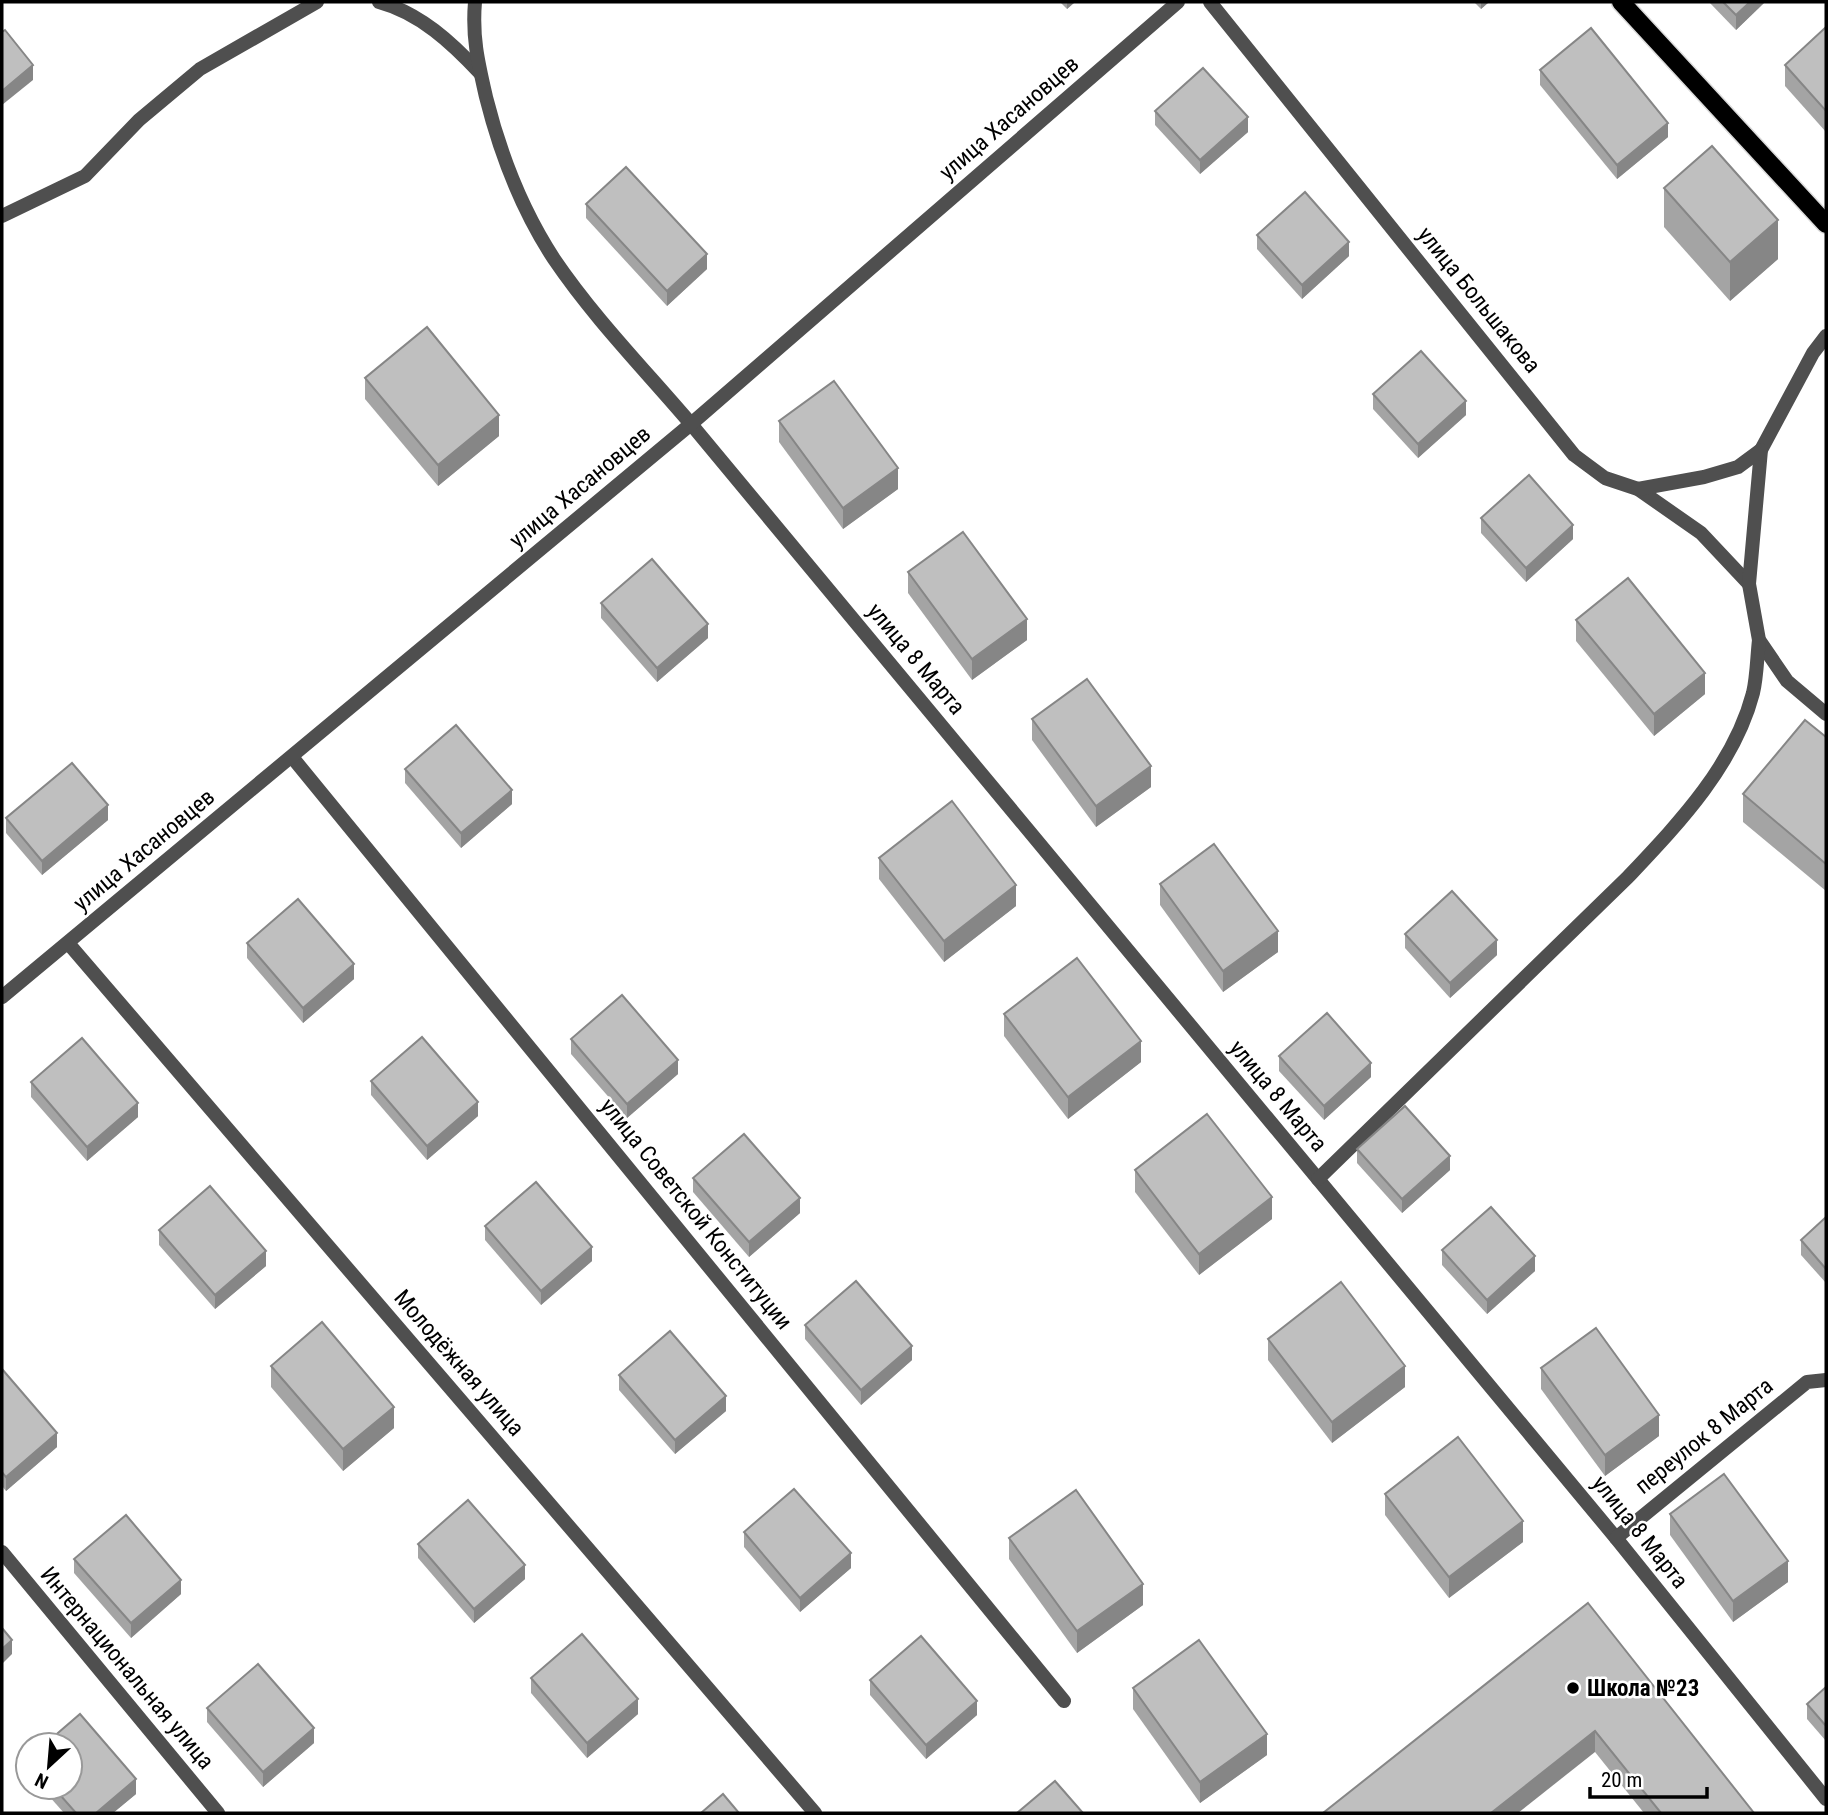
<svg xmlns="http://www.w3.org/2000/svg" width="1828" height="1815" viewBox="0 0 1828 1815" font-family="'Roboto Condensed',sans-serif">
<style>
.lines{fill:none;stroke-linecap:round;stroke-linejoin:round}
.primary-casing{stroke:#dbdbdb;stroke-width:21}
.minor{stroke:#4f4f4f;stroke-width:14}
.primary{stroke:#000;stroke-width:18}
.wall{fill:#a4a4a4}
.shaded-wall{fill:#868686}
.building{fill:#bfbfbf;stroke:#868686;stroke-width:2}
.poi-dot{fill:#000;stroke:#fff;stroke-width:2.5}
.labels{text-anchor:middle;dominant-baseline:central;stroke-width:5;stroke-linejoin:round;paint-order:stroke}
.street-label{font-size:23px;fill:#000;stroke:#fff}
.poi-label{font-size:23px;font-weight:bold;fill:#000;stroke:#fff;text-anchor:start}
</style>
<rect width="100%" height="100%" fill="#fff"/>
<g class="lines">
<g class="primary-casing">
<path id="primary" d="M1621,2L1826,224"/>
</g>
<g class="minor">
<path d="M379,2C420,13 452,43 480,73"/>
<path d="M475,2C472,37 478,62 486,97C500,153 522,210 554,259C594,318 645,370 691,424L1616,1538L1826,1799"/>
<path d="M1210,2L1574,455L1605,478L1638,489L1701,533L1749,584"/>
<path d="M2,216L85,176L139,120L200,69L317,2"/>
<path d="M1826,336L1813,353L1761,450L1749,584L1759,640L1787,681L1826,714"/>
<path d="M1638,489L1704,477L1738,467L1761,450"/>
<path d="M292,757L1064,1701"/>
<path d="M68,943L815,1813"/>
<path d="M2,997L691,424L1178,2"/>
<path d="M1318,1179L1628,877C1678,824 1734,766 1753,693C1757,676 1757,657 1759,640"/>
<path d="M1616,1538L1807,1382L1826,1380"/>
<path d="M2,1552L218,1813"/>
</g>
<use href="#primary" class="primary"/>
</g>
<g class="wall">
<path d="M1060,2H1075L1067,9Z"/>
<path d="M1474,2H1489L1481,9Z"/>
<path d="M1709,2H1765L1736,30Z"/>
<path d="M1826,27V132L1785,86V65Z"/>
<path d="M1540,70L1668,137L1617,179L1540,85Z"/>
<path d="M1155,111L1248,132L1200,174L1155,125Z"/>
<path d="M1664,188L1778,259L1730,301L1664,227Z"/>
<path d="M586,204L707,269L667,306L586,218Z"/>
<path d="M1257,235L1349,256L1302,299L1257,249Z"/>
<path d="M365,378L499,436L438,486L365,399Z"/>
<path d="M1373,394L1466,415L1418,458L1373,409Z"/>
<path d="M779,421L898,489L843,529L779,442Z"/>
<path d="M1481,518L1573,539L1526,582L1481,533Z"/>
<path d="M908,572L1027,640L972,680L908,593Z"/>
<path d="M601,603L708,638L657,682L601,618Z"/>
<path d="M1576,620L1705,694L1654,736L1576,641Z"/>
<path d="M1032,719L1151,787L1096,827L1032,740Z"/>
<path d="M1826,737V891L1743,822V794Z"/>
<path d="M405,769L512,804L461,848L405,783Z"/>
<path d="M6,818L108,820L42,875L6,833Z"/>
<path d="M879,858L1016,906L944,962L879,879Z"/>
<path d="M1160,884L1278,952L1223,992L1160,905Z"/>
<path d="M1405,934L1497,955L1450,998L1405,948Z"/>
<path d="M247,943L354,979L303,1023L247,958Z"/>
<path d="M1004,1014L1141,1062L1068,1119L1004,1036Z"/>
<path d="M571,1039L678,1074L627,1118L571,1054Z"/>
<path d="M1279,1056L1371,1077L1324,1120L1279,1071Z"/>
<path d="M371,1081L478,1116L427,1160L371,1095Z"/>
<path d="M31,1082L138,1117L87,1161L31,1097Z"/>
<path d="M1357,1149L1450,1170L1402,1213L1357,1163Z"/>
<path d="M1135,1170L1272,1219L1199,1275L1135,1192Z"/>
<path d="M693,1178L800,1213L749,1257L693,1192Z"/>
<path d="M1826,1217V1283L1801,1255V1240Z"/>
<path d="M485,1226L592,1261L541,1305L485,1240Z"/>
<path d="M159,1230L266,1266L215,1309L159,1245Z"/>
<path d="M1442,1250L1535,1271L1487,1314L1442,1265Z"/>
<path d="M805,1325L912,1360L861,1405L805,1339Z"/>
<path d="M1268,1339L1405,1387L1332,1443L1268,1360Z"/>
<path d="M271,1366L394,1428L343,1471L271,1387Z"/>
<path d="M1541,1368L1659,1436L1605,1476L1541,1389Z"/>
<path d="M2,1369L57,1447L6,1491L2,1486Z"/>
<path d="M619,1375L726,1411L675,1454L619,1390Z"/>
<path d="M1385,1494L1523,1542L1449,1598L1385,1515Z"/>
<path d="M1670,1514L1788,1582L1733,1622L1670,1535Z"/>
<path d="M744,1532L851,1568L800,1612L744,1547Z"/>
<path d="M1009,1538L1143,1605L1077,1653L1009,1559Z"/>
<path d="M418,1544L525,1579L474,1623L418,1558Z"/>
<path d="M74,1559L181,1594L131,1638L74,1573Z"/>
<path d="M1588,1603L1754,1813H1644L1595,1752Z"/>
<path d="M531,1678L638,1714L587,1758L531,1693Z"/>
<path d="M870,1680L977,1715L926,1759L870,1695Z"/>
<path d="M1826,1687V1741L1807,1719V1704Z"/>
<path d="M1133,1688L1267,1755L1200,1803L1133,1709Z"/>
<path d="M207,1708L314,1743L263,1787L207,1722Z"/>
<path d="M41,1787H70L136,1794L113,1813H64Z"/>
</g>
<g class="shaded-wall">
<path d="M1067,2H1075L1067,9Z"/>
<path d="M1481,2H1489L1481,9Z"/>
<path d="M1750,2H1765L1736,30V15Z"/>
<path d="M33,65V80L2,105V91Z"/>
<path d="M1248,117V132L1200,174V160Z"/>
<path d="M1668,123V137L1617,179V165Z"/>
<path d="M1778,220V259L1730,301V262Z"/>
<path d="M1349,242V256L1302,299V285Z"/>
<path d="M707,254V269L667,306V291Z"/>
<path d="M1466,401V415L1418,458V444Z"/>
<path d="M499,415V436L438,486V465Z"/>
<path d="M898,468V489L843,529V508Z"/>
<path d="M1573,525V539L1526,582V568Z"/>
<path d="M1027,619V640L972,680V659Z"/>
<path d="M708,624V638L657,682V668Z"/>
<path d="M1705,673V694L1654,736V714Z"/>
<path d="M1151,766V787L1096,827V806Z"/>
<path d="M512,790V804L461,848V833Z"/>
<path d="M108,805V820L42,875V861Z"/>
<path d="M1016,885V906L944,962V941Z"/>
<path d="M1278,931V952L1223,992V971Z"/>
<path d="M1497,940V955L1450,998V983Z"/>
<path d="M354,964V979L303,1023V1008Z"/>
<path d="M1141,1041V1062L1068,1119V1097Z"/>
<path d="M678,1060V1074L627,1118V1104Z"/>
<path d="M1371,1063V1077L1324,1120V1106Z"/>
<path d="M478,1102V1116L427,1160V1146Z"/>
<path d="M138,1103V1117L87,1161V1147Z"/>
<path d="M1450,1156V1170L1402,1213V1199Z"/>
<path d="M1272,1197V1219L1199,1275V1254Z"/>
<path d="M800,1198V1213L749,1257V1242Z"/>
<path d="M592,1247V1261L541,1305V1291Z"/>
<path d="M266,1251V1266L215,1309V1295Z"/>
<path d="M1535,1256V1271L1487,1314V1300Z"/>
<path d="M912,1346V1360L861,1405V1390Z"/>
<path d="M1405,1366V1387L1332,1443V1422Z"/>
<path d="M726,1396V1411L675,1454V1440Z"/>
<path d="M394,1407V1428L343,1471V1449Z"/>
<path d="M1659,1415V1436L1605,1476V1455Z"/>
<path d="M57,1433V1447L6,1491V1477Z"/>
<path d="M1523,1521V1542L1449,1598V1577Z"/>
<path d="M851,1553V1568L800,1612V1598Z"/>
<path d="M1788,1561V1582L1733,1622V1601Z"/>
<path d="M525,1565V1579L474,1623V1609Z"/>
<path d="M181,1580V1594L131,1638V1623Z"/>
<path d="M1143,1584V1605L1077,1653V1631Z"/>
<path d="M12,1640V1654L2,1664V1649Z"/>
<path d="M638,1699V1714L587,1758V1743Z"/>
<path d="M977,1701V1715L926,1759V1745Z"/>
<path d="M314,1728V1743L263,1787V1772Z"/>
<path d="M1595,1731V1752L1518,1813H1491Z"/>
<path d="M1267,1734V1755L1200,1803V1782Z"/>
<path d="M136,1779V1794L113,1813H96Z"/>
</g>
<g class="building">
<path d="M1723,2H1750L1736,15Z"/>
<path d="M1826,27V111L1785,65Z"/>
<path d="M1591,28L1668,123L1617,165L1540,70Z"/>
<path d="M5,30L33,65L2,91V32Z"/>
<path d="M1203,68L1248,117L1200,160L1155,111Z"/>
<path d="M1712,146L1778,220L1730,262L1664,188Z"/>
<path d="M626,167L707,254L667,291L586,204Z"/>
<path d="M1305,192L1349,242L1302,285L1257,235Z"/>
<path d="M427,327L499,415L438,465L365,378Z"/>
<path d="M1421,351L1466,401L1418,444L1373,394Z"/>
<path d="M834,381L898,468L843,508L779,421Z"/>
<path d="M1529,475L1573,525L1526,568L1481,518Z"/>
<path d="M963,532L1027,619L972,659L908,572Z"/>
<path d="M652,559L708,624L657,668L601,603Z"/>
<path d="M1628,578L1705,673L1654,714L1576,620Z"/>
<path d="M1087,679L1151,766L1096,806L1032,719Z"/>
<path d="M1805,720L1826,737V864L1743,794Z"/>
<path d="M456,725L512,790L461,833L405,769Z"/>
<path d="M72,763L108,805L42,861L6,818Z"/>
<path d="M952,801L1016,885L944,941L879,858Z"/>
<path d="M1214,844L1278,931L1223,971L1160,884Z"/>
<path d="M1452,891L1497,940L1450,983L1405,934Z"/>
<path d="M298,899L354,964L303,1008L247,943Z"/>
<path d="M1077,958L1141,1041L1068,1097L1004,1014Z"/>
<path d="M622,995L678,1060L627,1104L571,1039Z"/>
<path d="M1327,1013L1371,1063L1324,1106L1279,1056Z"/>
<path d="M422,1037L478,1102L427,1146L371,1081Z"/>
<path d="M82,1038L138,1103L87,1147L31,1082Z"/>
<path d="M1405,1106L1450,1156L1402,1199L1357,1149Z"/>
<path d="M1207,1114L1272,1197L1199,1254L1135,1170Z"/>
<path d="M744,1134L800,1198L749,1242L693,1178Z"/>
<path d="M536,1182L592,1247L541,1291L485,1226Z"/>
<path d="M210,1186L266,1251L215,1295L159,1230Z"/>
<path d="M1491,1207L1535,1256L1487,1300L1442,1250Z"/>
<path d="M1826,1217V1269L1801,1240Z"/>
<path d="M856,1281L912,1346L861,1390L805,1325Z"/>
<path d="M1341,1282L1405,1366L1332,1422L1268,1339Z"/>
<path d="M322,1322L394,1407L343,1449L271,1366Z"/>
<path d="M1596,1328L1659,1415L1605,1455L1541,1368Z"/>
<path d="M670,1331L726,1396L675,1440L619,1375Z"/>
<path d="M2,1369L57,1433L6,1477L2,1472Z"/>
<path d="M1458,1437L1523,1521L1449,1577L1385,1494Z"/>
<path d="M1724,1474L1788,1561L1733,1601L1670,1514Z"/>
<path d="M794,1489L851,1553L800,1598L744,1532Z"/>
<path d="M1076,1490L1143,1584L1077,1631L1009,1538Z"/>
<path d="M468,1500L525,1565L474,1609L418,1544Z"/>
<path d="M126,1515L181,1580L131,1623L74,1559Z"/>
<path d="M1588,1603L1754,1813H1661L1595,1731L1491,1813H1323Z"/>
<path d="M2,1628L12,1640L2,1649Z"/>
<path d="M582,1634L638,1699L587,1743L531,1678Z"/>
<path d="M921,1636L977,1701L926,1745L870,1680Z"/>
<path d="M1199,1640L1267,1734L1200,1782L1133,1688Z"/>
<path d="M258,1664L314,1728L263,1772L207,1708Z"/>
<path d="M1826,1687V1726L1807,1704Z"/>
<path d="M80,1714L136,1779L96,1813H76L53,1787H70V1745H44Z"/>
<path d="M1055,1781L1083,1813H1017Z"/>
<path d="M723,1794L739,1813H701Z"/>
</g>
<circle class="poi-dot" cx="1573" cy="1688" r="7"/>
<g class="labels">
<g class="street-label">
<text transform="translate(1009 118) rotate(-41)">улица Хасановцев</text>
<text transform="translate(1479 300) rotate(51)">улица Большакова</text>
<text transform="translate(580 487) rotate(-40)">улица Хасановцев</text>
<text transform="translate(916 659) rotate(50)">улица 8 Марта</text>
<text transform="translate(144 850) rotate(-40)">улица Хасановцев</text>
<text transform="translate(1278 1096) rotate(50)">улица 8 Марта</text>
<text transform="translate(696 1214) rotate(51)">улица Советской Конституции</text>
<text transform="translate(459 1363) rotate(49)">Молодёжная улица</text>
<text transform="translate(1704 1436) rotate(-39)">переулок 8 Марта</text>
<text transform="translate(1640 1532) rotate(51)">улица 8 Марта</text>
<text transform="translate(127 1668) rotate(50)">Интернациональная улица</text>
</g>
<g class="poi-label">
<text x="1587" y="1688">Школа №23</text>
</g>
</g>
<rect width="1828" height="1815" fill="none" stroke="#000000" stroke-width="7"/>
<g transform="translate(49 1766) rotate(206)"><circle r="33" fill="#ffffff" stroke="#999999" stroke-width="2"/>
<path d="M0-5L12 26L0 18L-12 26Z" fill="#000000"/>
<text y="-10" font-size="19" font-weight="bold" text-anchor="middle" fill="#000000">N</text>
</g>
<path d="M1590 1787v10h117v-10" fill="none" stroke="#000000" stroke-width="3.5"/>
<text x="1601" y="1787" font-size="21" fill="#000000" stroke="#ffffff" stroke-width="5" paint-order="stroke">20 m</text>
</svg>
